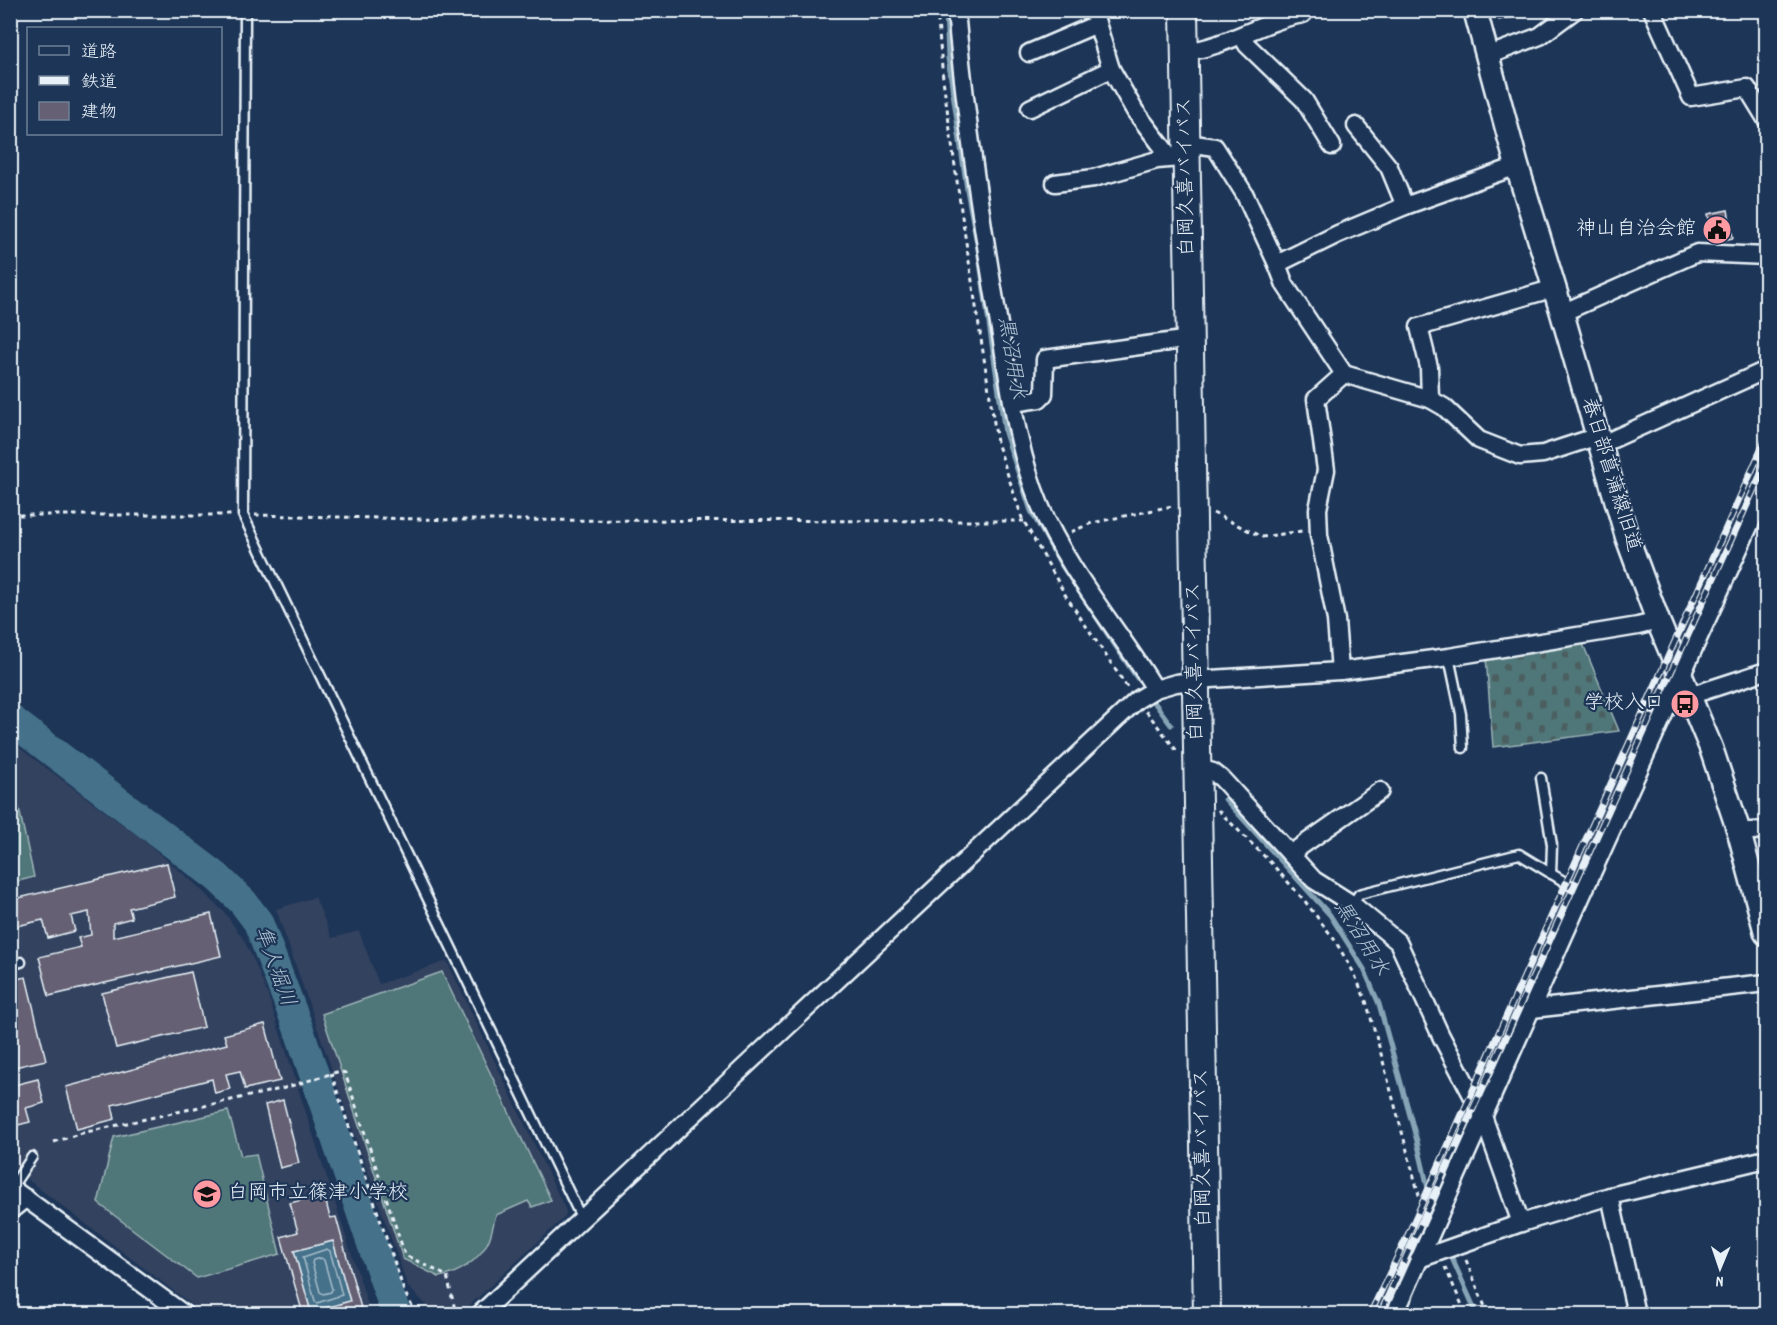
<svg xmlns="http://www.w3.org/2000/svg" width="1777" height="1325" viewBox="0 0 1777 1325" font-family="Dekko,'Klee One',sans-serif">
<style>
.built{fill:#33425f}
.grass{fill:#507678;stroke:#9cb4b8;stroke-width:1.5}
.cemetery{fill:url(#cemetery-stones);stroke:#9cb4b8;stroke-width:1.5}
.water{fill:#45718a;stroke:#86a4b6;stroke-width:1.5}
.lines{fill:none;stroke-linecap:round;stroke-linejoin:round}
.shore{stroke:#a7becc;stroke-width:1.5}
.stream{stroke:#86a4b6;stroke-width:5}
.river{stroke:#45718a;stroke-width:30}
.building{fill:#656073;stroke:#e8f1f8;stroke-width:1.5;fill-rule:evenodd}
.lane-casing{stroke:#e8f1f8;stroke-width:13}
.street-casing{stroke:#e8f1f8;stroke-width:21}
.secondary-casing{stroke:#e8f1f8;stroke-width:27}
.primary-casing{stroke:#e8f1f8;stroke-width:30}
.path{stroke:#e8f1f8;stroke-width:3;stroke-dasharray:4.5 4.5;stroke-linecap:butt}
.lane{stroke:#1d3557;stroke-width:8}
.street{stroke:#1d3557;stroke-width:16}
.secondary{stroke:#1d3557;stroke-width:22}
.primary{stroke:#1d3557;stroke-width:26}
.rail-casing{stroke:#e8f1f8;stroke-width:7}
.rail{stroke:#1d3557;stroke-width:4.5;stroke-dasharray:14;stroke-linecap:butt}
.labels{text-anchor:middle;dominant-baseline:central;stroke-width:4.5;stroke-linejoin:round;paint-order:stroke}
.street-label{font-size:20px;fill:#e8f1f8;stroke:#1d3557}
.poi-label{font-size:20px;fill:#e8f1f8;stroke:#1d3557;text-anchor:end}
.water-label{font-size:21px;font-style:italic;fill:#afc4d2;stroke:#1d3557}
</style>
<defs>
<pattern id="cemetery-stones" width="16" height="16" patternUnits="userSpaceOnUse" patternTransform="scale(1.5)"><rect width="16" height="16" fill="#507678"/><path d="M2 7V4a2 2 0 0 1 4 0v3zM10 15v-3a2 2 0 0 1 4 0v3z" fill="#4b5f61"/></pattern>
</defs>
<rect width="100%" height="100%" fill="#1d3557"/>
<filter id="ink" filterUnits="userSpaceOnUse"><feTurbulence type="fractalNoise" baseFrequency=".0167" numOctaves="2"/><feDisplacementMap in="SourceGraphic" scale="12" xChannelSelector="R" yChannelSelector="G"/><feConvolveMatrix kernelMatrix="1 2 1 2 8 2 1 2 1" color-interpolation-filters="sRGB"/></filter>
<g filter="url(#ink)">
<path class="built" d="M10,741L142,839L193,882L224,912L244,940L254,961L267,993L296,1081L332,1070L276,909L315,897L332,938L359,931L379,984L447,961L566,1211L565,1217L470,1305L455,1314H436L408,1287L334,1076L298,1088L371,1314H204L11,1167Z"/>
<g class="grass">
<path d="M10,779L13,781L34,877L11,883Z"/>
<path d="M442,972L551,1200L532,1207L528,1201L496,1215C493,1224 492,1234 488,1242C479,1260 459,1274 439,1277L403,1259L322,1014Z"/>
<path d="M228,1111L241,1156L256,1154L280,1254L197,1278L98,1203L114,1137Z"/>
</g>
<path class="cemetery" d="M1583,644L1619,731L1493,747L1486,657Z"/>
<path class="water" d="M333,1241L350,1301L311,1312L294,1251Z"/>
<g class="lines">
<g class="shore">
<path d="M327,1249L330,1251L342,1295L317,1303L315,1301L303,1257Z"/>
<path d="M321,1258L324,1260L332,1289L331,1292L323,1294L320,1292L312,1263L313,1260Z"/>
</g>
<g class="stream">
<path d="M946,10L948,58L967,190L978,249L1005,433L1031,511L1060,563L1137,678"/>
<path d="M1154,702L1171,725"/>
<path d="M1225,799L1330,915L1364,969L1379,1004L1417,1141L1430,1197"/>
<path d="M1451,1256L1477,1314"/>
</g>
<path class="river" d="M10,719L217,877L243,902L258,922L299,1030L396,1314"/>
</g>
<g class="building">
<path d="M1497,10H1543V12L1499,20Z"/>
<path d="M1728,210L1733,238L1714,242L1708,214Z"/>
<path d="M167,863L175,897L129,908L132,918L113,923V937L211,914L221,956L49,996L39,957L81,947L78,938L91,935L89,912L71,916L75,931L48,938L43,920L12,927L15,939L10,940V900Z"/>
<path d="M191,972L204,1027L116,1048L102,993Z"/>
<path d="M26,977L46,1060L10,1068V980Z"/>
<path d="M265,1024L280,1081L245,1089L240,1071L226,1074L230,1089L215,1093L212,1079L112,1105L115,1119L77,1129L66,1087L227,1044L224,1035Z"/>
<path d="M38,1079L44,1103L26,1108L30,1122L10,1127V1086Z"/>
<path d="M283,1100L299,1163L280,1168L265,1105Z"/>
<path d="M324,1194L330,1218L336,1217L361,1308L336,1314H303L281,1237L298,1232L290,1203ZM333,1241L350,1301L311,1312L294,1251Z"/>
</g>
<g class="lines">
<g class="lane-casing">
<g id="lane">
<path d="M245,10L243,515L578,1211L583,1217"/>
<path d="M1449,657L1461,714L1463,748"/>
<path d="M1541,778L1552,845L1551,874"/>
<path d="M1352,904L1359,894L1519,854L1583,893"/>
<path d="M10,965L21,962"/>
<path d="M12,1187L32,1157"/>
</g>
</g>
<g class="street-casing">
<g id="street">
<path d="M956,10C965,116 981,220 999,324C1010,385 1016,448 1040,505C1068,572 1118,628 1155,689"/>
<path d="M1093,10L1111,69L1135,111L1171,158"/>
<path d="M1652,10L1691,97L1747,88L1766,119"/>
<path d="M1242,36L1247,45L1304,100L1332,146"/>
<path d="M1185,52C1227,47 1262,21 1303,14V10"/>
<path d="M1029,53L1097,24"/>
<path d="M1487,56L1540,36L1575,10"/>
<path d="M1030,108L1111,69"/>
<path d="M1356,126L1389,167L1405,206"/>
<path d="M1187,143L1215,147L1244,193L1277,264L1285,285L1344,374L1316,399L1326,470L1318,509L1319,535L1336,620L1340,671"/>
<path d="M1055,183L1094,178L1157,160L1180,158"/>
<path d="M1277,264L1338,234L1405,206L1517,166"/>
<path d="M1562,313L1697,253L1766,256"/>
<path d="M1344,374L1430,399L1444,407L1479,440L1520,456L1543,454L1598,436"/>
<path d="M1430,399L1429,367L1419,327L1555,288"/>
<path d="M1013,403L1039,399L1044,394L1045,359L1190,339"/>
<path d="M1600,445L1766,370"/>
<path d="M1689,696L1766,671"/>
<path d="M1199,768L1213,772L1222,779L1314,880L1352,904L1398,942L1441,1036L1483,1116L1521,1223"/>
<path d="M1739,832L1766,830"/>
<path d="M1290,854L1380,791"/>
<path d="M1532,1009L1766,983"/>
<path d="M10,1187L184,1314"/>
<path d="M1610,1196L1636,1314"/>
<path d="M10,1211L26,1198"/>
<path d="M1419,1259L1521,1223L1610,1196L1766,1159"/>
<path d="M480,1314L1137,700L1155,689L1176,683L1211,679L1340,671L1449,657L1638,626L1658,621"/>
<path d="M1395,1314L1583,893L1766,489"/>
</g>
</g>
<g class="secondary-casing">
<path id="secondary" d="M1475,10L1517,166L1562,313L1627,537L1658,621L1711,748L1739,832L1766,933"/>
</g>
<g class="primary-casing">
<path id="primary" d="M1184,10L1207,1314"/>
</g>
<g class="path">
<path d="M937,10L943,79L961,210L997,442L1022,518L1066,596L1127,687"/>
<path d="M1213,513L1262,537L1302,531"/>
<path d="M10,515H231"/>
<path d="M255,515L459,520L1024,521"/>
<path d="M1071,532L1092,523L1172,506"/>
<path d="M1146,711L1177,751"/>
<path d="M1218,810L1271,863L1304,900L1334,939L1354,973L1366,1001L1377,1039L1423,1210"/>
<path d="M331,1073L404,1291L416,1314"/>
<path d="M54,1142L82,1133L281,1089L340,1071L345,1073L405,1255L447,1276L456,1314"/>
<path d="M1466,1260L1488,1314"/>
<path d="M1445,1267L1466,1314"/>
</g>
<use href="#lane" class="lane"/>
<use href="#street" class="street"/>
<use href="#secondary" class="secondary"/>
<use href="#primary" class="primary"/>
<g class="rail-casing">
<g id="rail">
<path d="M1370,1314L1407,1237L1766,439"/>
<path d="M1380,1314L1766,463"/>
</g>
</g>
<use href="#rail" class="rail"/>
</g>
</g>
<defs>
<g id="civic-disc" transform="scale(1.5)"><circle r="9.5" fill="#ff9aa2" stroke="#1d3557"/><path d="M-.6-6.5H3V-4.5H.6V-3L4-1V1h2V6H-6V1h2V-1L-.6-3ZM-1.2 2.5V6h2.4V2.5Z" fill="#111"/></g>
<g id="bus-disc" transform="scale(1.5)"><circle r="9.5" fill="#ff9aa2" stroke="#1d3557"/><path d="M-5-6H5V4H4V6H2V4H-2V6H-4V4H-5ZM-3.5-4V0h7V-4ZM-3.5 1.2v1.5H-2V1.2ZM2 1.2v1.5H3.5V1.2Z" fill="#111"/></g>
<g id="school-disc" transform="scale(1.5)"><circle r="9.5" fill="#ff9aa2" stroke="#1d3557"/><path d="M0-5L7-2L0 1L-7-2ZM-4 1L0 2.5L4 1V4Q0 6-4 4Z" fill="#111"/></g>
</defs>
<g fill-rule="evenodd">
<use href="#civic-disc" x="1717" y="230"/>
<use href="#bus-disc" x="1685" y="704"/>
<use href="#school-disc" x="207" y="1194"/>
</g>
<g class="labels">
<g class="street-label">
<text transform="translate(1187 177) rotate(-91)">白岡久喜バイパス</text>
<text transform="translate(1610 475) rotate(73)">春日部菖蒲線旧道</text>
<text transform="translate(1196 662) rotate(-91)">白岡久喜バイパス</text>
<text transform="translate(1204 1148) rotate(-91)">白岡久喜バイパス</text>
</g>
<g class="poi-label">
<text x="1696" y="230">神山自治会館</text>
<text x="1664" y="704">学校入口</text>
<text x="228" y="1194" text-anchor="start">白岡市立篠津小学校</text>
</g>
<g class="water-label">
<text transform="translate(1010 358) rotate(81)">黒沼用水</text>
<text transform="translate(1360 939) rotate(58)">黒沼用水</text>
<text transform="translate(273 967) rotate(70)">隼人堀川</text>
</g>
</g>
<rect width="1777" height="1325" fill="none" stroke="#1d3557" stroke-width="36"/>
<rect x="18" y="18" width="1741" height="1289" fill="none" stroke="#e8f1f8" stroke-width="2" filter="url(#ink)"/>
<rect x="27" y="27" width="195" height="108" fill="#1d3557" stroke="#6e8097" stroke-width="1.5"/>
<rect x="39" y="46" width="30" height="9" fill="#1d3557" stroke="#6e8097" stroke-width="1.5"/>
<text x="81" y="57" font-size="18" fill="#e8f1f8">道路</text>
<rect x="39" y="76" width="30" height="9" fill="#e8f1f8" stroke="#6e8097" stroke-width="1.5"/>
<text x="81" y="87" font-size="18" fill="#e8f1f8">鉄道</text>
<rect x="39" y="102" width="30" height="18" fill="#656073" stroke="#6e8097" stroke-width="1.5"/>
<text x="81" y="117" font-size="18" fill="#e8f1f8">建物</text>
<g transform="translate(1720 1268) rotate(182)" stroke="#1d3557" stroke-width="4.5" paint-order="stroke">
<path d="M0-4.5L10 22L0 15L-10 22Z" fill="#e8f1f8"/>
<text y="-9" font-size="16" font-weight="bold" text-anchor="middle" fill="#e8f1f8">N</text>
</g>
</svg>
